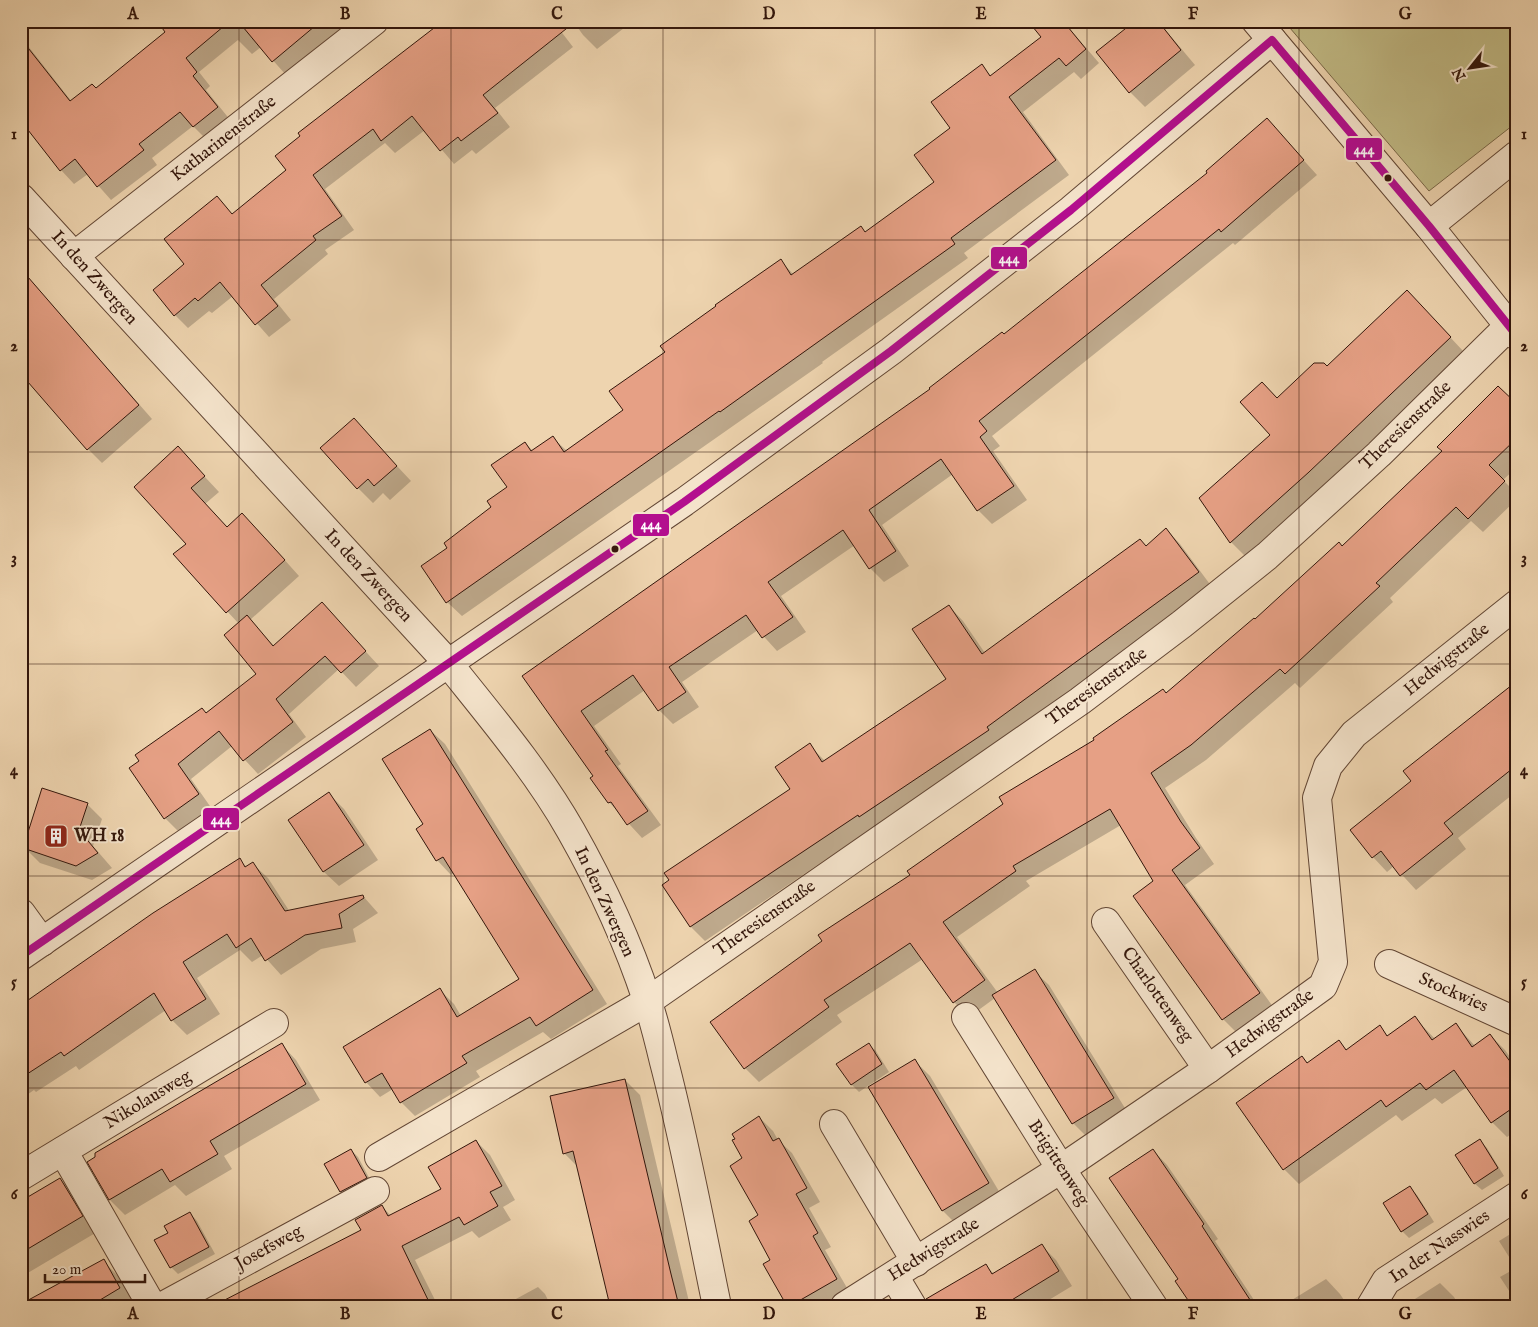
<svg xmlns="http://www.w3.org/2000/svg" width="1538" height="1327" viewBox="0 0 1538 1327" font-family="'IM FELL English',serif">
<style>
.green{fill:#c1ba85;stroke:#7a6848}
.shadow{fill:#0003}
.building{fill:#e6a085;stroke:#33160b}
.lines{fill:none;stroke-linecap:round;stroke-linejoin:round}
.minor-casing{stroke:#624634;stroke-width:30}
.minor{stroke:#f4e3cb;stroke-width:28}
.bus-1-casing{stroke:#f4e3cb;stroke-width:11}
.bus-1{stroke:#b30e8e;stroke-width:8}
.grid{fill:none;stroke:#33160b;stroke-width:1;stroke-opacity:0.55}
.bus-dot{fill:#33160b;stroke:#f4e3cb;stroke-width:2}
.labels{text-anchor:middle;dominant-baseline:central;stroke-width:4;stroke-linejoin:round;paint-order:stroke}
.street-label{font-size:18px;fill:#33160b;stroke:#f4e3cb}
.poi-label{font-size:18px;font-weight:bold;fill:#33160b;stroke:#f4e3cb;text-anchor:start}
.line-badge{stroke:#f4e3cb;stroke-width:2}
.badge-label{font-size:14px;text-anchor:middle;font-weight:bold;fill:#fff}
.neatline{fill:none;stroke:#33160b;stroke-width:2}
.grid-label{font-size:16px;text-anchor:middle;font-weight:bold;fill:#33160b}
</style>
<rect width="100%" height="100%" fill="#eed4af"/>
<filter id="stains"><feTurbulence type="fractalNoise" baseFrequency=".004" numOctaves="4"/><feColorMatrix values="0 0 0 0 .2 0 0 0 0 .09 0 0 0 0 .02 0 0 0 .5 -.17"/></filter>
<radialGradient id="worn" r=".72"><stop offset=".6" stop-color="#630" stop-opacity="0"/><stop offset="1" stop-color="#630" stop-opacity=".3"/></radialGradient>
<path class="green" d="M1284,21H1517V122L1429,191Z"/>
<g class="shadow">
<path d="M158,21H352L286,75L261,47L252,54L238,40L199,72L210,86L206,90L231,121L207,140L193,126L152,158L157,165L111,200L88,174L74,184L61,170L29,129L27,130L21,125V37L72,102L96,90L167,32Z"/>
<path d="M553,21L573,47L495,108L510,127L476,154L472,150L454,164L425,130L395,153L385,143L325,189L354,230L325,250L328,254L274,299L291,320L269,337L233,296L212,313L209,311L188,328L175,315L186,264L216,198L233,215L288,170Z"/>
<path d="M573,21H633L597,49L583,35Z"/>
<path d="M1063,21L1099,63L1081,79L1074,72L1023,112L1069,175L964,253L968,258L822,362L823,363L462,616L447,602L422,566L449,548L493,508L508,487L525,443L533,451L552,437L567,451L625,410L666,352L781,261L794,275L861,227L866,233L936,183L952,128L982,66L992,77Z"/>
<path d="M1137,21H1158L1195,65L1145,107L1130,92Z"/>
<path d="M1267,120L1317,175L1235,245L1233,243L992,436L1000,446L993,451L1027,500L992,524L978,510L953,474L882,525L909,566L884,582L870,568L855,545L781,596L806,632L777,651L758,630L682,682L699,707L673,724L659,710L645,690L594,726L621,764L618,766L661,825L642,838L609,802L594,777L523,676L932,389L1004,336L1209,173Z"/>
<path d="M21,269L152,419L102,463L88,449L21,341Z"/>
<path d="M1421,306L1464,352L1323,487L1245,556L1231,542L1272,435L1278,399Z"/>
<path d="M1517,406V467L1503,480L1517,494V499L1483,532L1471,521L1390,598L1393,602L1300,688L1295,683L1206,760L1165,788L1196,838L1214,864L1185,885L1274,1008L1238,1034L1223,1019L1155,882L1121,825L1026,881L1030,886L957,937L998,993L1034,971L1049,985L1128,1113L1088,1138L1073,1123L995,998L969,1017L954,1002L923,959L837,1015L842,1022L759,1082L745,1068L912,875L1096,741L1167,695L1342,547Z"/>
<path d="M354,420L411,481L390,500L383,493L373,503L358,488Z"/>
<path d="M178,448L219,492L205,504L227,528L257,529L299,576L250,620L274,646L322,604L379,666L356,687L339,669L289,714L306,737L258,774L232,746L191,779L212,809L179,832L165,818L131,768L258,674L239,624L174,554L187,544Z"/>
<path d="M1166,529L1180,544L1212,587L1000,742L875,831L872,828L705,941L691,927L663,886L792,789L809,745L826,762L948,679L949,606L963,621L985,653L1146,547Z"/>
<path d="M1517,682V791L1458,838L1466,849L1416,890L1394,866L1387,872L1373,857L1413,781Z"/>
<path d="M430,730L445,744L607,1004L551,1039L543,1032L476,1071L480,1077L415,1116L401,1102L393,1089L380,1097L366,1082L345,1047L440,990L454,1004L461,1016L521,979L454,873L451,875L437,860L425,824Z"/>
<path d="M329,794L344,809L378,860L339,886L324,872L290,820Z"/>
<path d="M87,804L102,819L93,846L112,868L92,880L40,863L25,848Z"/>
<path d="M239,860L247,867L253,864L268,878L290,912L363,896L378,913L353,929L356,942L321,949L281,975L263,955L252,962L240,950L197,978L220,1014L187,1035L172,1020L166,1010L79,1070L76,1066L36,1092L34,1090L21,1099V1007Z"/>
<path d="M1415,1018L1435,1039L1455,1024L1475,1046L1490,1035L1505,1050L1517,1067V1130L1507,1137L1492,1122L1467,1087L1442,1104L1435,1098L1402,1121L1396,1115L1299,1184L1284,1169L1302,1057L1308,1063L1339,1042L1347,1050L1379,1027L1389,1037Z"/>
<path d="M868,1044L876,1051L889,1072L859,1092L852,1085L838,1065Z"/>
<path d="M282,1045L296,1060L320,1100L224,1156L232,1169L186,1196L175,1185L125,1215L110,1200L89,1162Z"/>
<path d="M915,1061L930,1076L1003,1198L958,1226L943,1211L870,1088Z"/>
<path d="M625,1080L640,1095L690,1306H612L578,1167L564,1153Z"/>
<path d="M759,1117L773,1131L778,1140L792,1153L820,1202L809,1208L831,1247L825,1250L850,1293L827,1306H789L772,1260L744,1159Z"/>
<path d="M476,1141L490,1155L515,1200L503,1207L511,1220L479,1238L472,1231L415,1260L438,1306H216L362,1231L382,1206L391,1216L443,1190Z"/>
<path d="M1480,1141L1487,1148L1504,1176L1482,1190L1474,1183Z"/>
<path d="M351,1150L358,1157L373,1185L348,1199L341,1192Z"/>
<path d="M1153,1150L1167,1165L1218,1239L1215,1241L1258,1306H1193L1180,1279Z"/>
<path d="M60,1179L75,1194L97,1232L21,1277V1202Z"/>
<path d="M1409,1187L1417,1195L1434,1222L1409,1238L1402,1231Z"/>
<path d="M190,1213L197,1221L215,1254L178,1274L171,1267L170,1234Z"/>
<path d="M1517,1230V1303L1500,1277L1516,1268L1499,1241Z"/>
<path d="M1042,1246L1056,1260L1072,1286L1039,1306H951L986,1266L994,1274Z"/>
<path d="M103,1261L118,1276L134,1303L130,1306H38Z"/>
<path d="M1326,1279L1340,1294L1348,1306H1282Z"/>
<path d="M1440,1283L1454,1297L1459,1306H1404Z"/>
<path d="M538,1287L545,1294L551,1306H503Z"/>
</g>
<g class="building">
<path d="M157,21H230L186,58L197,72L193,76L218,107L193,127L180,112L139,144L144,150L97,187L75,159L60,171L21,121V39L70,101L92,84L96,88L165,32Z"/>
<path d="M238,21H321L272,62Z"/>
<path d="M443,21H576L483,95L498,113L461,141L458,137L440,151L412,116L381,141L373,129L313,175L342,216L313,236L316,240L261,285L278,306L255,325L220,282L198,301L195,298L174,316L153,290L184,264L164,239L217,196L232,214L286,170L275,156L300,136L298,133Z"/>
<path d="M1028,21H1063L1086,49L1066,66L1059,58L1009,97L1056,160L951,238L955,244L720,412L719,411L446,603L421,566L447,548L444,543L491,507L487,501L507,487L491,465L525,442L531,451L553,436L564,452L623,410L609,391L665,352L660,346L716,306L715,305L781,259L791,275L861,226L865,232L934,182L914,155L950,128L931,102L982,64L990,76L1041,37Z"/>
<path d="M1135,21H1158L1181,50L1129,93L1096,52Z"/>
<path d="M1267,118L1304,160L1221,232L1219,229L979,421L987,431L980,437L1014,486L977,511L941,459L869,510L896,551L869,569L843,530L768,582L793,617L762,638L746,615L669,667L686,692L658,711L633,675L581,711L608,750L605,751L648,811L627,825L611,802L608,803L590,778L593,776L522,676L930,389L929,388L1002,332L1004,334L1207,173L1206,171Z"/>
<path d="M21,269L139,405L87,450L21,374Z"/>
<path d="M1407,290L1451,337L1309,472L1230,543L1199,498L1270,435L1240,402L1262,382L1277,398L1314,363H1324L1327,366Z"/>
<path d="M1498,386L1517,404V438L1489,465L1505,481L1468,519L1456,507L1376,583L1380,586L1285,674L1280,669L1191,745L1151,773L1181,822L1200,848L1172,870L1260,993L1222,1020L1133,896L1153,881L1110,809L1013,866L1016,871L943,922L985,980L953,1003L910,943L824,1000L829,1007L744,1069L710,1022L822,941L818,935L910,875L907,871L1003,804L999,797L1094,740L1093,738L1163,689L1166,693L1254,618L1255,619L1339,542L1342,546L1442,451L1437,447Z"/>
<path d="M354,418L397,466L374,486L368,479L357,489L320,448Z"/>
<path d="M178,446L205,476L191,488L227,527L242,513L285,560L226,613L173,554L186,544L134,487Z"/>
<path d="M1166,528L1199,572L987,727L989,730L859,817L858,815L690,927L662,885L669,880L664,873L790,789L775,767L810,743L822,762L946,679L912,629L949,605L982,654L1140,539L1146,546Z"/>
<path d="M322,602L366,651L341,673L325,656L276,699L293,722L243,761L219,731L178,764L199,794L164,819L129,768L139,761L135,755L202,708L206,713L256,674L224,635L247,615L273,646Z"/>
<path d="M1517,681V765L1444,823L1453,834L1400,876L1381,851L1372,858L1350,830L1411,781L1403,771Z"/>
<path d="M430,729L593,990L536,1026L530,1017L462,1056L467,1063L400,1103L382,1073L365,1083L343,1047L440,988L457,1017L519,979L443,857L436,861L416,829L423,824L382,759Z"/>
<path d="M42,788L88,803L79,830L98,853L76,866L23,848Z"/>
<path d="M329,792L364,845L323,872L288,820Z"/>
<path d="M240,858L245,867L253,862L285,911L363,895L364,898L339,914L342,928L305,935L265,961L251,938L236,948L227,934L183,962L206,999L171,1021L154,993L64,1056L61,1052L21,1078V1005L153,913Z"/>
<path d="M1035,969L1114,1098L1072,1124L992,995Z"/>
<path d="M1415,1016L1432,1040L1456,1023L1472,1047L1490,1034L1517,1071V1105L1491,1123L1454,1070L1426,1090L1420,1083L1386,1107L1381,1100L1283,1170L1236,1103L1302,1056L1307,1063L1339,1040L1346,1050L1380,1025L1387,1036Z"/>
<path d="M282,1043L306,1084L210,1141L218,1154L170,1182L162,1169L109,1200L87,1162L95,1157V1153Z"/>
<path d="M869,1043L882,1064L851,1085L836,1064Z"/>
<path d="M915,1059L989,1183L942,1211L868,1087Z"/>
<path d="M625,1079L671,1274L679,1306H610L573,1151L563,1154L550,1096Z"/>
<path d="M759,1116L773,1141L779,1138L807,1188L796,1194L818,1233L813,1236L837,1279L790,1306H787L763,1264L770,1260L749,1221L758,1215L730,1166L742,1158L732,1140L735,1139L732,1134Z"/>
<path d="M1480,1139L1498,1168L1474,1184L1455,1155Z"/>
<path d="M476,1140L502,1186L490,1192L498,1206L464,1225L459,1217L402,1246L431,1306H213L361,1230L355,1220L382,1205L388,1216L441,1189L428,1167Z"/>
<path d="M351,1149L367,1178L340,1192L324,1164Z"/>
<path d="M1153,1149L1204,1224L1202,1226L1254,1306H1192L1175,1281L1178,1279L1109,1178Z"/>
<path d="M60,1178L83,1216L21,1253V1201Z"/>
<path d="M1410,1186L1428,1214L1401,1232L1383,1203Z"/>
<path d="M190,1212L209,1247L170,1268L154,1240L168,1233L164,1226Z"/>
<path d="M1042,1244L1059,1271L1002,1306H928L926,1299L986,1264L992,1274Z"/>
<path d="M104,1259L120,1288L90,1306H21V1304Z"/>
</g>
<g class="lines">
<g class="minor-casing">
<g id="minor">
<path d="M1256,21L1429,226L1517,336"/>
<path d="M21,198L448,663C491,717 537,771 571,831C601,884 628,942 647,1000C654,1020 659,1041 664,1062C685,1142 700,1224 717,1306"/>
<path d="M1429,226L1517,155"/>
<path d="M74,256L374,21"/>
<path d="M21,913L42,942"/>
<path d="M1106,922L1208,1069"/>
<path d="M21,956L684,502L891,351L1071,210L1272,40"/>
<path d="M1389,964L1517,1022"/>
<path d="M966,1017L1061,1169L1153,1306"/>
<path d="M834,1124L916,1262"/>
<path d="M63,1151L152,1306"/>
<path d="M379,1157L648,1001L1080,701L1182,624L1267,556L1379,454L1509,326"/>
<path d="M21,1176L274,1023"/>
<path d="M894,1276L912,1306"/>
<path d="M163,1306L375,1191"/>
<path d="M845,1306L1061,1169L1208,1069L1323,986L1333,962L1317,798L1328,766L1354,734L1517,604"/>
<path d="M1371,1306L1386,1281L1517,1196"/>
</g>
</g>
<use href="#minor" class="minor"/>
<g class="bus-1-casing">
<path id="bus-1" d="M21,956L684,502L891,351L1071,210L1272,40L1429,226L1517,336"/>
</g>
<use href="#bus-1" class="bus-1"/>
</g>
<path class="grid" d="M239,21V1306M451,21V1306M663,21V1306M875,21V1306M1087,21V1306M1299,21V1306M21,240H1517M21,452H1517M21,664H1517M21,876H1517M21,1088H1517"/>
<defs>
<g id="building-square" transform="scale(1.25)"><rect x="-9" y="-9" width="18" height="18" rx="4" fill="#8f2418" stroke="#f4e3cb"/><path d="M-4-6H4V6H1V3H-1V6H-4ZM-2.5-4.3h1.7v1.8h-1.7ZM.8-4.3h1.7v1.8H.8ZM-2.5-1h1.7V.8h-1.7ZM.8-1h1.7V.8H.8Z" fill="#fff"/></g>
</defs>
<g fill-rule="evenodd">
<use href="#building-square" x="56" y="836"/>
</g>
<g class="bus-dot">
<circle cx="1388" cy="178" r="4.5"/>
<circle cx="615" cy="549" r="4.5"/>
</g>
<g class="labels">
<g class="street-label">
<text transform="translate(224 139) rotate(-38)">Katharinenstraße</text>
<text transform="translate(94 278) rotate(48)">In den Zwergen</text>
<text transform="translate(1406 426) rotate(-44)">Theresienstraße</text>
<text transform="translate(368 576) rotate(47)">In den Zwergen</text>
<text transform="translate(1447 660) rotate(-39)">Hedwigstraße</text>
<text transform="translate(1097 687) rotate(-36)">Theresienstraße</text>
<text transform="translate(604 902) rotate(65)">In den Zwergen</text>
<text transform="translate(765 919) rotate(-35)">Theresienstraße</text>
<text transform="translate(1453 993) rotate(24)">Stockwies</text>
<text transform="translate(1157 995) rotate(55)">Charlottenweg</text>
<text transform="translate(1270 1024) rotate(-36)">Hedwigstraße</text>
<text transform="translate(148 1100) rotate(-31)">Nikolausweg</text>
<text transform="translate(1058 1163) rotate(57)">Brigittenweg</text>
<text transform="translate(1440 1247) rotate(-34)">In der Nasswies</text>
<text transform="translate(269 1248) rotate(-29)">Josefsweg</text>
<text transform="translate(934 1250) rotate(-32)">Hedwigstraße</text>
</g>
<g class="poi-label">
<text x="74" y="836">WH 18</text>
</g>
</g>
<g class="line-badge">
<rect x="1345" y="137" width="38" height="24" rx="5" fill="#b30e8e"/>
<rect x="990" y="246" width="38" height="24" rx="5" fill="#b30e8e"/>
<rect x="632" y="513" width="38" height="24" rx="5" fill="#b30e8e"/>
<rect x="202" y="807" width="38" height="24" rx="5" fill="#b30e8e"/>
</g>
<g class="badge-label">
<text x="1364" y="154">444</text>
<text x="1009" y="263">444</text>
<text x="651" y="529">444</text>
<text x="221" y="824">444</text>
</g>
<rect width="1538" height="1327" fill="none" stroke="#eed4af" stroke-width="55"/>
<g transform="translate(1470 68) rotate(240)" stroke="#f4e3cb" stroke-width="4" paint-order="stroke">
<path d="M0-4L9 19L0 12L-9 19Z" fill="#33160b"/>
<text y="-8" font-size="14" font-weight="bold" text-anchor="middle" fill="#33160b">N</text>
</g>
<path d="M45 1274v8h100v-8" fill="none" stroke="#33160b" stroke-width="2.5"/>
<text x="52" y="1274" font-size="15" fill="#33160b" stroke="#f4e3cb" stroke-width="4" paint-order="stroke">20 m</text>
<rect x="28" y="28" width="1482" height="1272" class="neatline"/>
<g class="grid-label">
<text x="133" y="19">A</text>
<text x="345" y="19">B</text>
<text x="557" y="19">C</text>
<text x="769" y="19">D</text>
<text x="981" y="19">E</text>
<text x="1193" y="19">F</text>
<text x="1405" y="19">G</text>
<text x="14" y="139">1</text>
<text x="1524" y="139">1</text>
<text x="14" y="351">2</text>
<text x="1524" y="351">2</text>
<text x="14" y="563">3</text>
<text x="1524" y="563">3</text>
<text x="14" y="775">4</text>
<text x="1524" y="775">4</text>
<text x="14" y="987">5</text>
<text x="1524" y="987">5</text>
<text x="14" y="1199">6</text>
<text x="1524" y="1199">6</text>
<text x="133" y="1319">A</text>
<text x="345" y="1319">B</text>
<text x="557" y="1319">C</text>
<text x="769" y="1319">D</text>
<text x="981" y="1319">E</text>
<text x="1193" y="1319">F</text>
<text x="1405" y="1319">G</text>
</g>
<rect width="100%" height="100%" filter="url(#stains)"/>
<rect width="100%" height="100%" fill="url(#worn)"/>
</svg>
